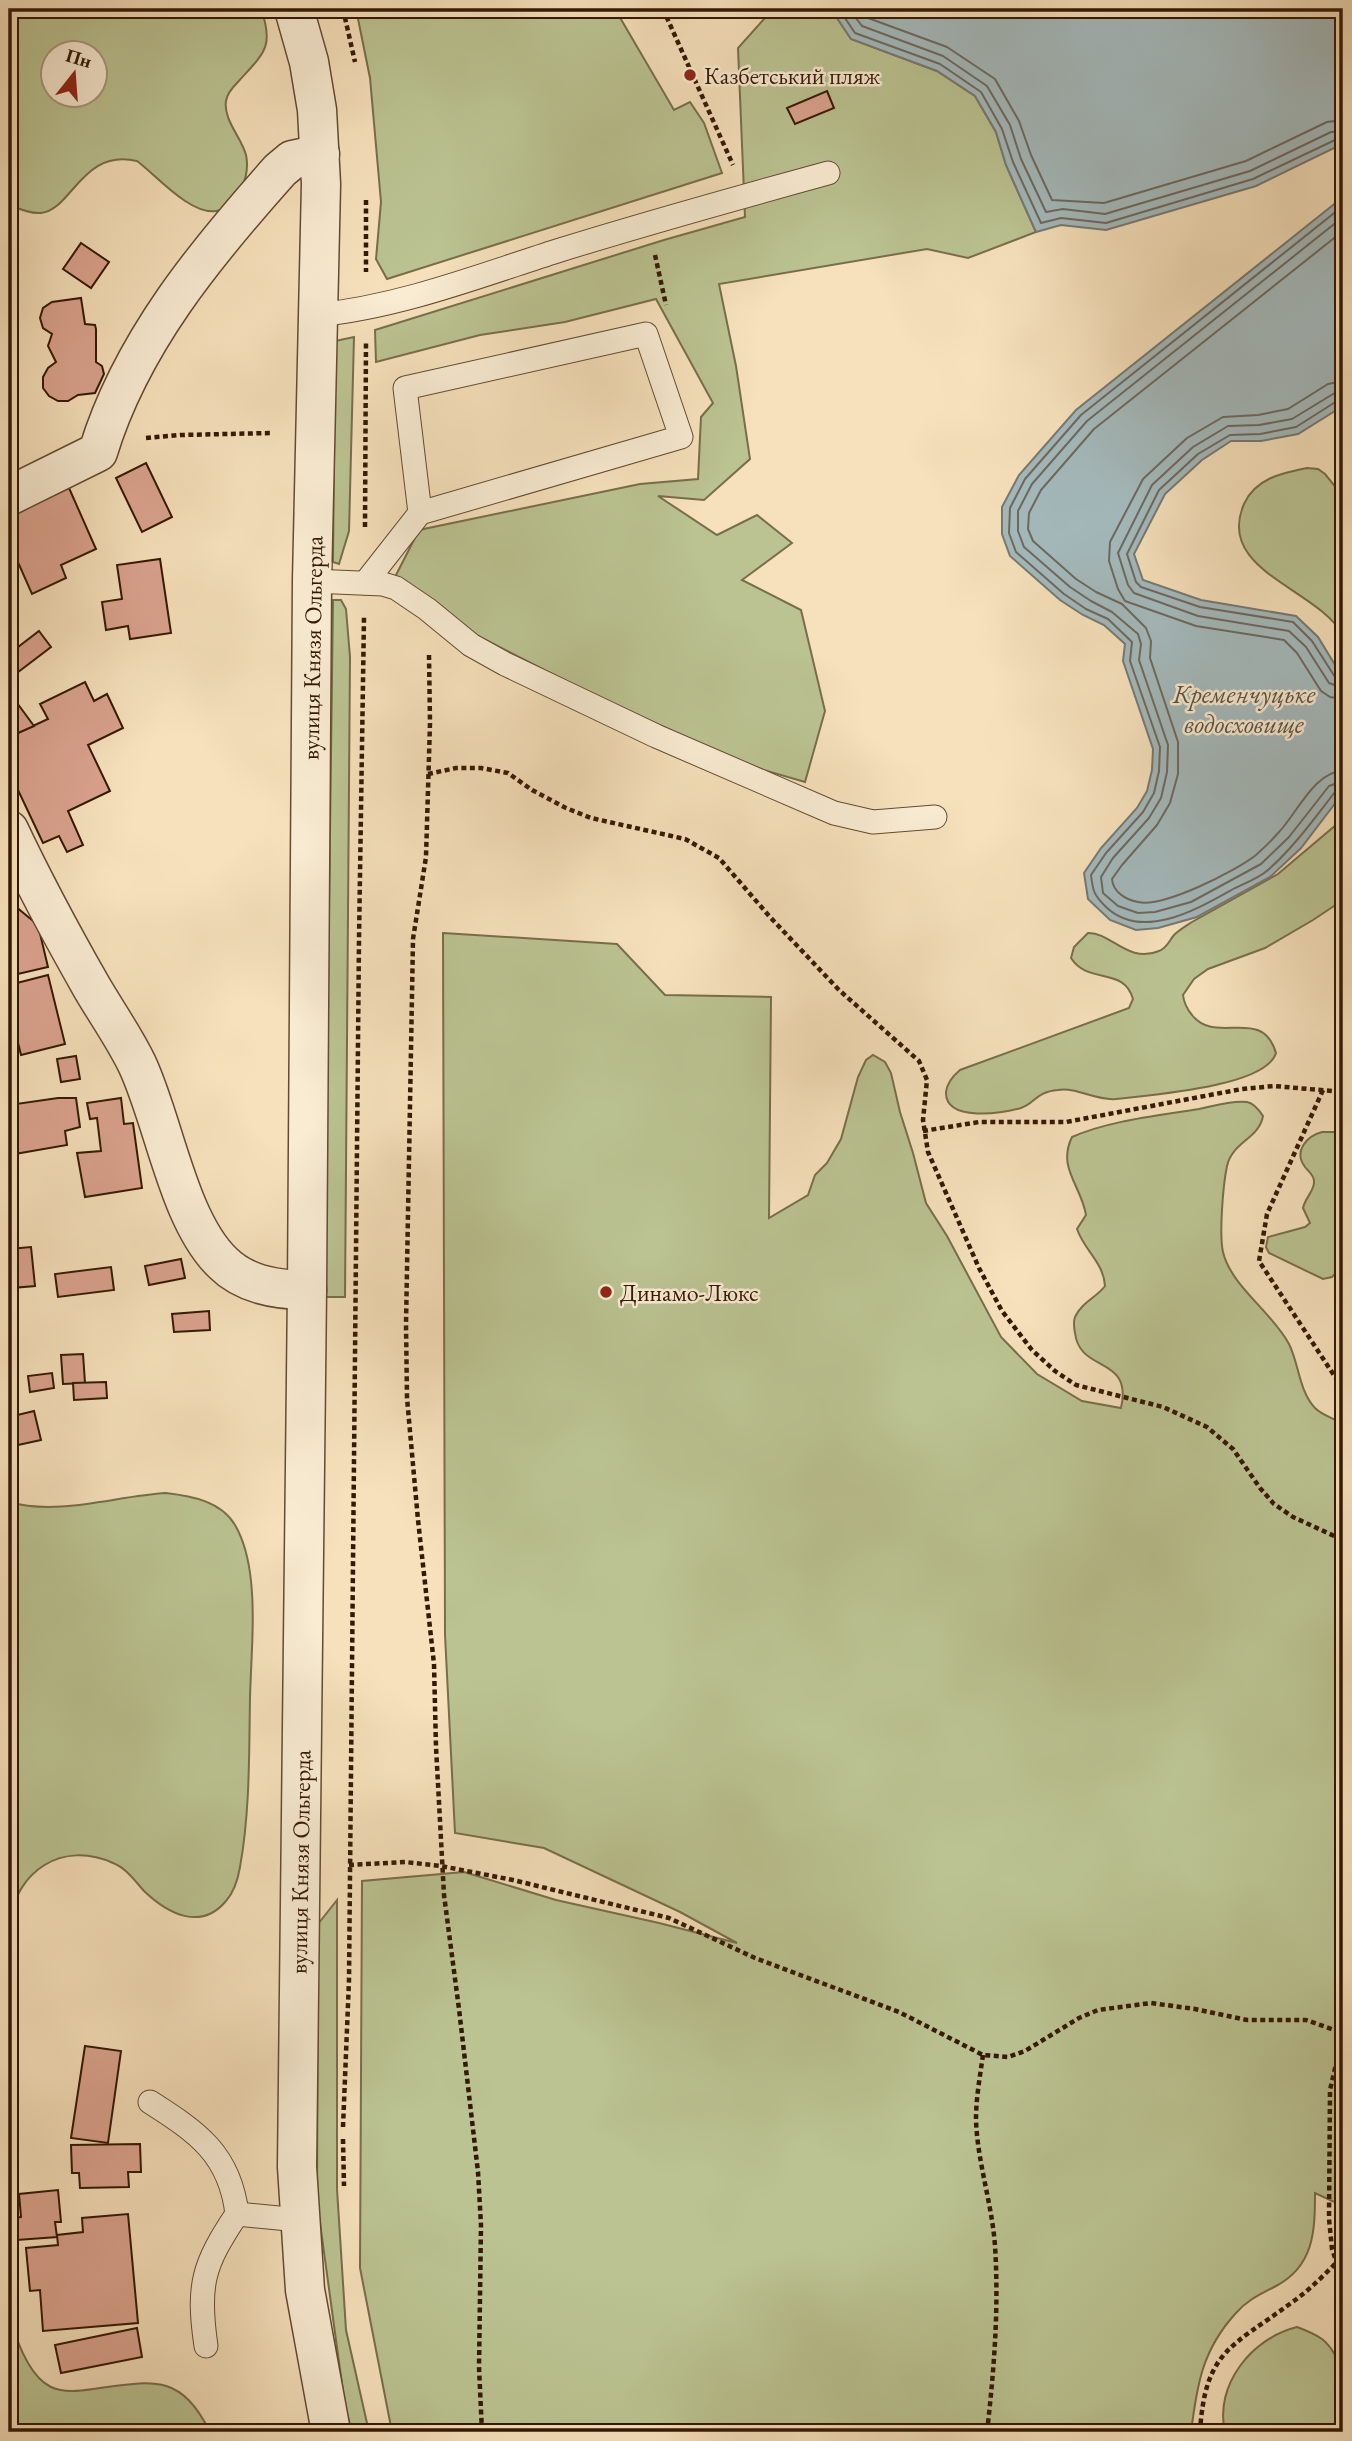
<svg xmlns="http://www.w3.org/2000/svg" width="1352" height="2441" viewBox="0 0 1352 2441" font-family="'EB Garamond',serif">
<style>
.green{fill:#bbc392;stroke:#786e4b;stroke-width:2;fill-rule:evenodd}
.water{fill:#a4babd;stroke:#777973;stroke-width:2}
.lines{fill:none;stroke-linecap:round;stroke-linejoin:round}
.shore{stroke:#6c6960;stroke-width:2}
.building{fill:#dba38f;stroke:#341804;stroke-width:2}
.lane-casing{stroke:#644a32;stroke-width:25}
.street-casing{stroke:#644a32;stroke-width:41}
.path{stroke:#341804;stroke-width:4.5;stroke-dasharray:5 3.5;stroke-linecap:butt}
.lane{stroke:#f9ecd3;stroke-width:23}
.street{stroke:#f9ecd3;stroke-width:38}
.poi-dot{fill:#8f2418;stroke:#f9ecd3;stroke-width:2.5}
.labels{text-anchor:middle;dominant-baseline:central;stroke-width:5;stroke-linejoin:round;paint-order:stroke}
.poi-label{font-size:24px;fill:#341804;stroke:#f9ecd3;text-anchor:start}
.street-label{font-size:24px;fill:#341804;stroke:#f9ecd3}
.water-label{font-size:26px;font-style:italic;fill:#5b5145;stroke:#f9ecd3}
</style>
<rect width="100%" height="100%" fill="#f6e1bc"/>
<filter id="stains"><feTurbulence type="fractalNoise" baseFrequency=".00286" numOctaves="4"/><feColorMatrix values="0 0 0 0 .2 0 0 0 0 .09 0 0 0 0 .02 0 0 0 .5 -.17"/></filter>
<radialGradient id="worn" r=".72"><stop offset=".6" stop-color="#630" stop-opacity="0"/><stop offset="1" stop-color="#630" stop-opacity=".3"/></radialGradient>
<g class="green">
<path d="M9,9H261C275,48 263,54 237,83C233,87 227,94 226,101C223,120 242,138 246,155C249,169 245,185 237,195C231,202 225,210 216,211C190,215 156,175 137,161C82,148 72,210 41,213C31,214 19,209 10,205ZM52,52H94V94H52Z"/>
<path d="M356,9H615L674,110L690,102L704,123L722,173L387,279L376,259L381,202L370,78Z"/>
<path d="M773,9H831L851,39L937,71L975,96L996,132L1006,165L1036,232L968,258L927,249L719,284L736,366L750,459L704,500L658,496L717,535L757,515L792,543L742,580L801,610L825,711L805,782L740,763L572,684L472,633L394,579L419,530L640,484L698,479L701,417L713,403L656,299L565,322L480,335L376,362L375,330L664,240L745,217L738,48Z"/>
<path d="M354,337L349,531L339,564L333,562L335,341Z"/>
<path d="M1307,468L1318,469L1325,474L1343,496V635C1317,588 1215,571 1244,504C1255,479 1281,473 1307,468Z"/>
<path d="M333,600H341L346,609L350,657L345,1297H324Z"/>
<path d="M1343,819V900L1313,920L1265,948L1208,969L1194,979L1183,995C1184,1004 1187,1009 1192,1015C1216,1046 1262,1005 1276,1053C1266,1087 1149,1095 1116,1099C1095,1101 1078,1087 1058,1090C1035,1092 1036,1103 1021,1108C1004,1113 945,1123 946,1092C947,1083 954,1075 960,1070L1129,1008L1133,999C1124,966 1088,985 1071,958L1074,947L1088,933C1111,932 1128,964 1159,951C1167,948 1169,941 1174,935C1179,930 1186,926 1192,922L1278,874Z"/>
<path d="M443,933L617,944L665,995L771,997L769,1218L808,1195L815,1175L827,1163L841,1139L858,1077L866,1060L873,1055L885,1062L891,1073L900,1112L913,1153L926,1203L947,1236L1001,1337L1037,1374L1082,1401L1121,1408C1133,1355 1080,1374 1075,1333C1074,1327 1073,1322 1075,1317C1081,1303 1097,1297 1105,1286C1104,1263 1084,1250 1077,1229L1086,1215C1081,1185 1057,1168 1072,1137C1111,1120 1157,1116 1199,1109C1213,1106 1233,1100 1247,1102C1254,1103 1259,1110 1263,1116C1259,1139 1232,1142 1227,1166C1223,1185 1219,1234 1223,1252C1231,1286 1272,1312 1289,1344C1299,1364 1299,1391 1315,1408C1323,1416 1334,1418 1343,1424V1523L1340,1546L1343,1547V2206L1315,2193C1315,2231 1314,2266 1276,2286C1261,2294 1247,2300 1236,2313C1202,2350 1197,2385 1191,2432H392L360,2268L362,1881L464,1872L556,1900L659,1923L737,1943L680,1912L544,1848L455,1833L445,1635Z"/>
<path d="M1322,1132H1334L1343,1136V1266L1332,1277L1323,1279L1269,1253L1266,1247L1268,1237L1305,1227L1310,1223L1303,1208C1305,1198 1315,1190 1314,1181C1314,1175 1308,1171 1305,1167C1293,1151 1307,1136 1322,1132Z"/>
<path d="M166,1493C191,1496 221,1501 235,1525C245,1542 249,1562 251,1581C255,1619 251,1659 250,1698C249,1754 250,1812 240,1867C238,1879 234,1892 226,1901C201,1931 168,1914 144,1891C135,1881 126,1868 113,1863C62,1840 16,1871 9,1924V1502C59,1516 115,1496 166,1493Z"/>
<path d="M337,1900V2189L346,2330L369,2432H352L345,2406L317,2201L318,1924Z"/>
<path d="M9,1972C15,2044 26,2113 9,2184Z"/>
<path d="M9,2314C15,2336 28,2376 51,2387C64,2393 80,2391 93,2389C152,2381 180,2372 210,2432H9Z"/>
<path d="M1297,2327C1305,2330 1315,2334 1322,2339C1349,2361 1343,2401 1343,2432H1225C1214,2385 1252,2338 1297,2327Z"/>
</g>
<g class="water">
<path d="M831,9H1343V148L1338,146L1256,186L1106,230L1061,225L1036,232L1006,165L996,132L975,96L937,71L851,39Z"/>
<path d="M1343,197V406L1298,434L1261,441H1231L1202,460L1165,494L1134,554L1143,580L1201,600L1296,616L1318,637L1343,678V793L1301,848L1270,877L1197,917L1158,928L1136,930L1110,920L1088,899L1084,873L1101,848L1137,808L1147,791L1152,770L1153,749L1123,661L1125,644L1104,625L1083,615L1060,600L1010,556L1002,534V507L1019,475L1076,410Z"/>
</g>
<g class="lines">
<g class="shore">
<path d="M839,9L855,33L940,64L981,92L1002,129L1013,162L1041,223L1061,218L1106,223L1253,179L1335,140L1343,141"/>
<path d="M849,9L862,26L943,56L987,86L1010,125L1021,159L1046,212L1063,209L1105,214L1250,171L1331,132L1343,131"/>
<path d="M862,9L868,18L947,47L995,79L1019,121L1031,155L1052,200L1104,203L1246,161L1327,122L1343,120"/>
<path d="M1343,206L1081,415L1025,479L1010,508L1009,533L1016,552L1064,594L1086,609L1108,619L1132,642L1130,661L1160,747L1159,771L1154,793L1143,812L1106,853L1091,875C1093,892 1094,895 1106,907C1143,942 1199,908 1235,888C1246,883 1259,878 1268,870C1294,847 1314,819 1335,792L1343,790"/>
<path d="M1343,217L1087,421L1032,484L1018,511V531L1024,547L1070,587L1091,601L1112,612L1138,634L1141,644L1139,660L1168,745L1167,772L1161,798L1149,818L1113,858L1101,877L1103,893L1118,906L1138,913L1155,912L1191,902L1261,864L1289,837L1329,786L1343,781"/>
<path d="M1343,231L1094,429L1041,490L1029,513L1028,529L1033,541L1076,579L1096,592L1122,604L1146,628L1151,641L1150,658L1178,742V774L1170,803L1157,825L1122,865L1112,879C1113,892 1126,900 1138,902C1163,908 1236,871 1256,855C1264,848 1272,840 1279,832C1297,813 1315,771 1343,771"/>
<path d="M1343,381L1328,384L1288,409L1258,415L1223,417L1187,438L1143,479L1110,542L1109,561L1118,589L1125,601L1196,626L1284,640L1297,653L1321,691L1330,697L1343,699"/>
<path d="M1343,392L1333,394L1292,419L1259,425L1228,426L1193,447L1152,485L1118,553L1128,585L1134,593L1198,616L1289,631L1306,647L1329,683L1343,688"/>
<path d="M1343,400L1337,401L1296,427L1260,434L1230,435L1198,454L1159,490L1127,554L1136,582L1141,587L1200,607L1293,622L1312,641L1335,677L1343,680"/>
</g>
</g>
<g class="building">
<path d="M827,91L834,108L795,124L787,108Z"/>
<path d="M81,243L109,262L91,288L63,269Z"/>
<path d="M81,298L85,324L95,325L96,329V362L102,366L104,374L95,393L78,395L68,401H58L49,396L43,388V377L48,368L56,362L48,346L52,334L43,328L40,318L43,308L52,302Z"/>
<path d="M146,463L172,517L142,532L116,478Z"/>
<path d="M69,488L96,549L61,565L66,578L32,594L9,542V515Z"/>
<path d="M160,559L171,633L130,639L128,626L106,630L102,602L122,599L117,565Z"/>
<path d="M39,631L51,647L9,679V654Z"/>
<path d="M85,682L94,701L107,694L123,728L88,745L110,791L68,811L83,845L67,852L59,836L43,843L9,771V737L48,719L40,704Z"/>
<path d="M9,692L34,726L9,737Z"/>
<path d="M15,906L38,925L48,967L9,976V908Z"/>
<path d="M48,975L65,1044L21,1055L11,1014L9,1015V985Z"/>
<path d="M76,1056L80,1079L61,1082L57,1059Z"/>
<path d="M58,1098H76L80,1127L65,1131L67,1145L9,1155V1105Z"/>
<path d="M121,1098L124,1124L133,1123L142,1188L85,1197L77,1153L101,1151L97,1118L90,1119L87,1103Z"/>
<path d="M31,1247L35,1286L12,1288L13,1305H9V1249Z"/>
<path d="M181,1259L185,1278L149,1285L145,1266Z"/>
<path d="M111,1267L114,1290L58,1297L55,1274Z"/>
<path d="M209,1311L210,1330L174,1332L172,1314Z"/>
<path d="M83,1354L85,1383L63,1384L61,1355Z"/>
<path d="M52,1373L54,1388L30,1392L28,1376Z"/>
<path d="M106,1382L107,1398L74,1400L73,1383Z"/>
<path d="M34,1411L41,1440L9,1447V1417Z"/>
<path d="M85,2046L121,2051L108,2143L71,2138Z"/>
<path d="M140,2144L141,2172H128L129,2187L80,2188L79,2173H72L71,2145Z"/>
<path d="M58,2190L61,2222H55L57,2237L17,2240L15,2218L21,2217L19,2194Z"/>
<path d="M128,2214L138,2323L43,2331L40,2290L30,2291L26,2248L58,2245L57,2235L83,2232L82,2218Z"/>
<path d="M137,2328L142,2357L61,2373L55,2345Z"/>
</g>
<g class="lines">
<g class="lane-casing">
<g id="lane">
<path d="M317,315C399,307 479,276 557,251C647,223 737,198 828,173"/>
<path d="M312,581L383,584L396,588L427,609L471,645L505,664L656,736L834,813L873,822L935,817"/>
<path d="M365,583L420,513L681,437L646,334L405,388L420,513"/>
<path d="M150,2102C197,2132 230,2154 237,2214"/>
<path d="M206,2346C197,2285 203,2265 237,2214L299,2220"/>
</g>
</g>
<g class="street-casing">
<g id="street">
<path d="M294,9L309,62L317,110L321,184L312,581L307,1290L297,2167L305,2290L331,2432"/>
<path d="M9,496L98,452C131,343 206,253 280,170L292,160L320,154"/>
<path d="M9,830C34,883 62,935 91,986C106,1012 124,1037 137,1064C164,1121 178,1220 223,1263C245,1285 278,1290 307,1290"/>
</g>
</g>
<g class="path">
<path d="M343,9L355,62"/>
<path d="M663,9L733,165"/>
<path d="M366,200V272"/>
<path d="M655,255L666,305"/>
<path d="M146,438L180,435L273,433"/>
<path d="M365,527L366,340"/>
<path d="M429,655L430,723L426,857L413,939L406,1324L407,1398L418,1520L434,1664L436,1747L444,1895L459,2009L478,2172L481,2225L479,2367L482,2432"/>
<path d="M428,774L456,768H481L508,773L532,790L566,808L591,818L685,839L719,858L770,917L839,990L919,1061L927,1080L923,1120L928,1152L979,1268L1002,1311L1032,1350L1055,1371L1076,1385L1163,1407L1207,1427L1233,1449L1260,1488L1274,1504L1293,1517L1343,1540"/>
<path d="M1323,1090L1267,1214L1259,1261L1343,1389"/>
<path d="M923,1131L979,1122H1066L1242,1089L1274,1086L1343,1092"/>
<path d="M349,1865L405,1862L441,1866L513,1880L669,1918L755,1958L899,2012L983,2055L1008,2057L1025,2051L1079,2018L1098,2010L1151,2003L1195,2009L1247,2020H1306L1343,2033"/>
<path d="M1343,2034L1330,2090L1329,2219L1332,2249L1343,2282"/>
<path d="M983,2055C980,2076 976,2098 976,2119C977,2161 992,2203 995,2246C999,2309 994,2370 987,2432"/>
<path d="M343,2127L349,1980L359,939L364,617"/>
<path d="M343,2139L344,2186"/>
<path d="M1200,2432C1205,2350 1232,2347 1291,2303C1310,2290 1327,2272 1343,2256"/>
</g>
<use href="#lane" class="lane"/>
<use href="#street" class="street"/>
</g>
<g class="poi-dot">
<circle cx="690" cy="75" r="7"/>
<circle cx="606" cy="1292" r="7"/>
</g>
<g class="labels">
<g class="poi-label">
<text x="704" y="75">Казбетський пляж</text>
<text x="620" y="1292">Динамо-Люкс</text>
</g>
<g class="street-label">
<text transform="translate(312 648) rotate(-89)">вулиця Князя Ольгерда</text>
<text transform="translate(300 1862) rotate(-89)">вулиця Князя Ольгерда</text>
</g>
<g class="water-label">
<text x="1244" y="694">Кременчуцьке<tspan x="1244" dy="30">водосховище</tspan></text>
</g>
</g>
<rect width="1352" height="2441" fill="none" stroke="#f6e1bc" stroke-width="35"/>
<rect x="10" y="10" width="1331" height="2420" fill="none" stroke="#341804" stroke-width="3.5"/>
<rect x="18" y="18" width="1317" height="2406" fill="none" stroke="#341804" stroke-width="2"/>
<g transform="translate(74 74) rotate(17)"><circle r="33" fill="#f9ecd3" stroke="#aa9780" stroke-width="2"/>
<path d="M0-5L12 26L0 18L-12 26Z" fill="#8f2418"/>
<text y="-10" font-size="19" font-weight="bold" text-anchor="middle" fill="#341804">Пн</text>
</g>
<rect width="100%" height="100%" filter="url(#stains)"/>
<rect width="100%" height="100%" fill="url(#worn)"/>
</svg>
